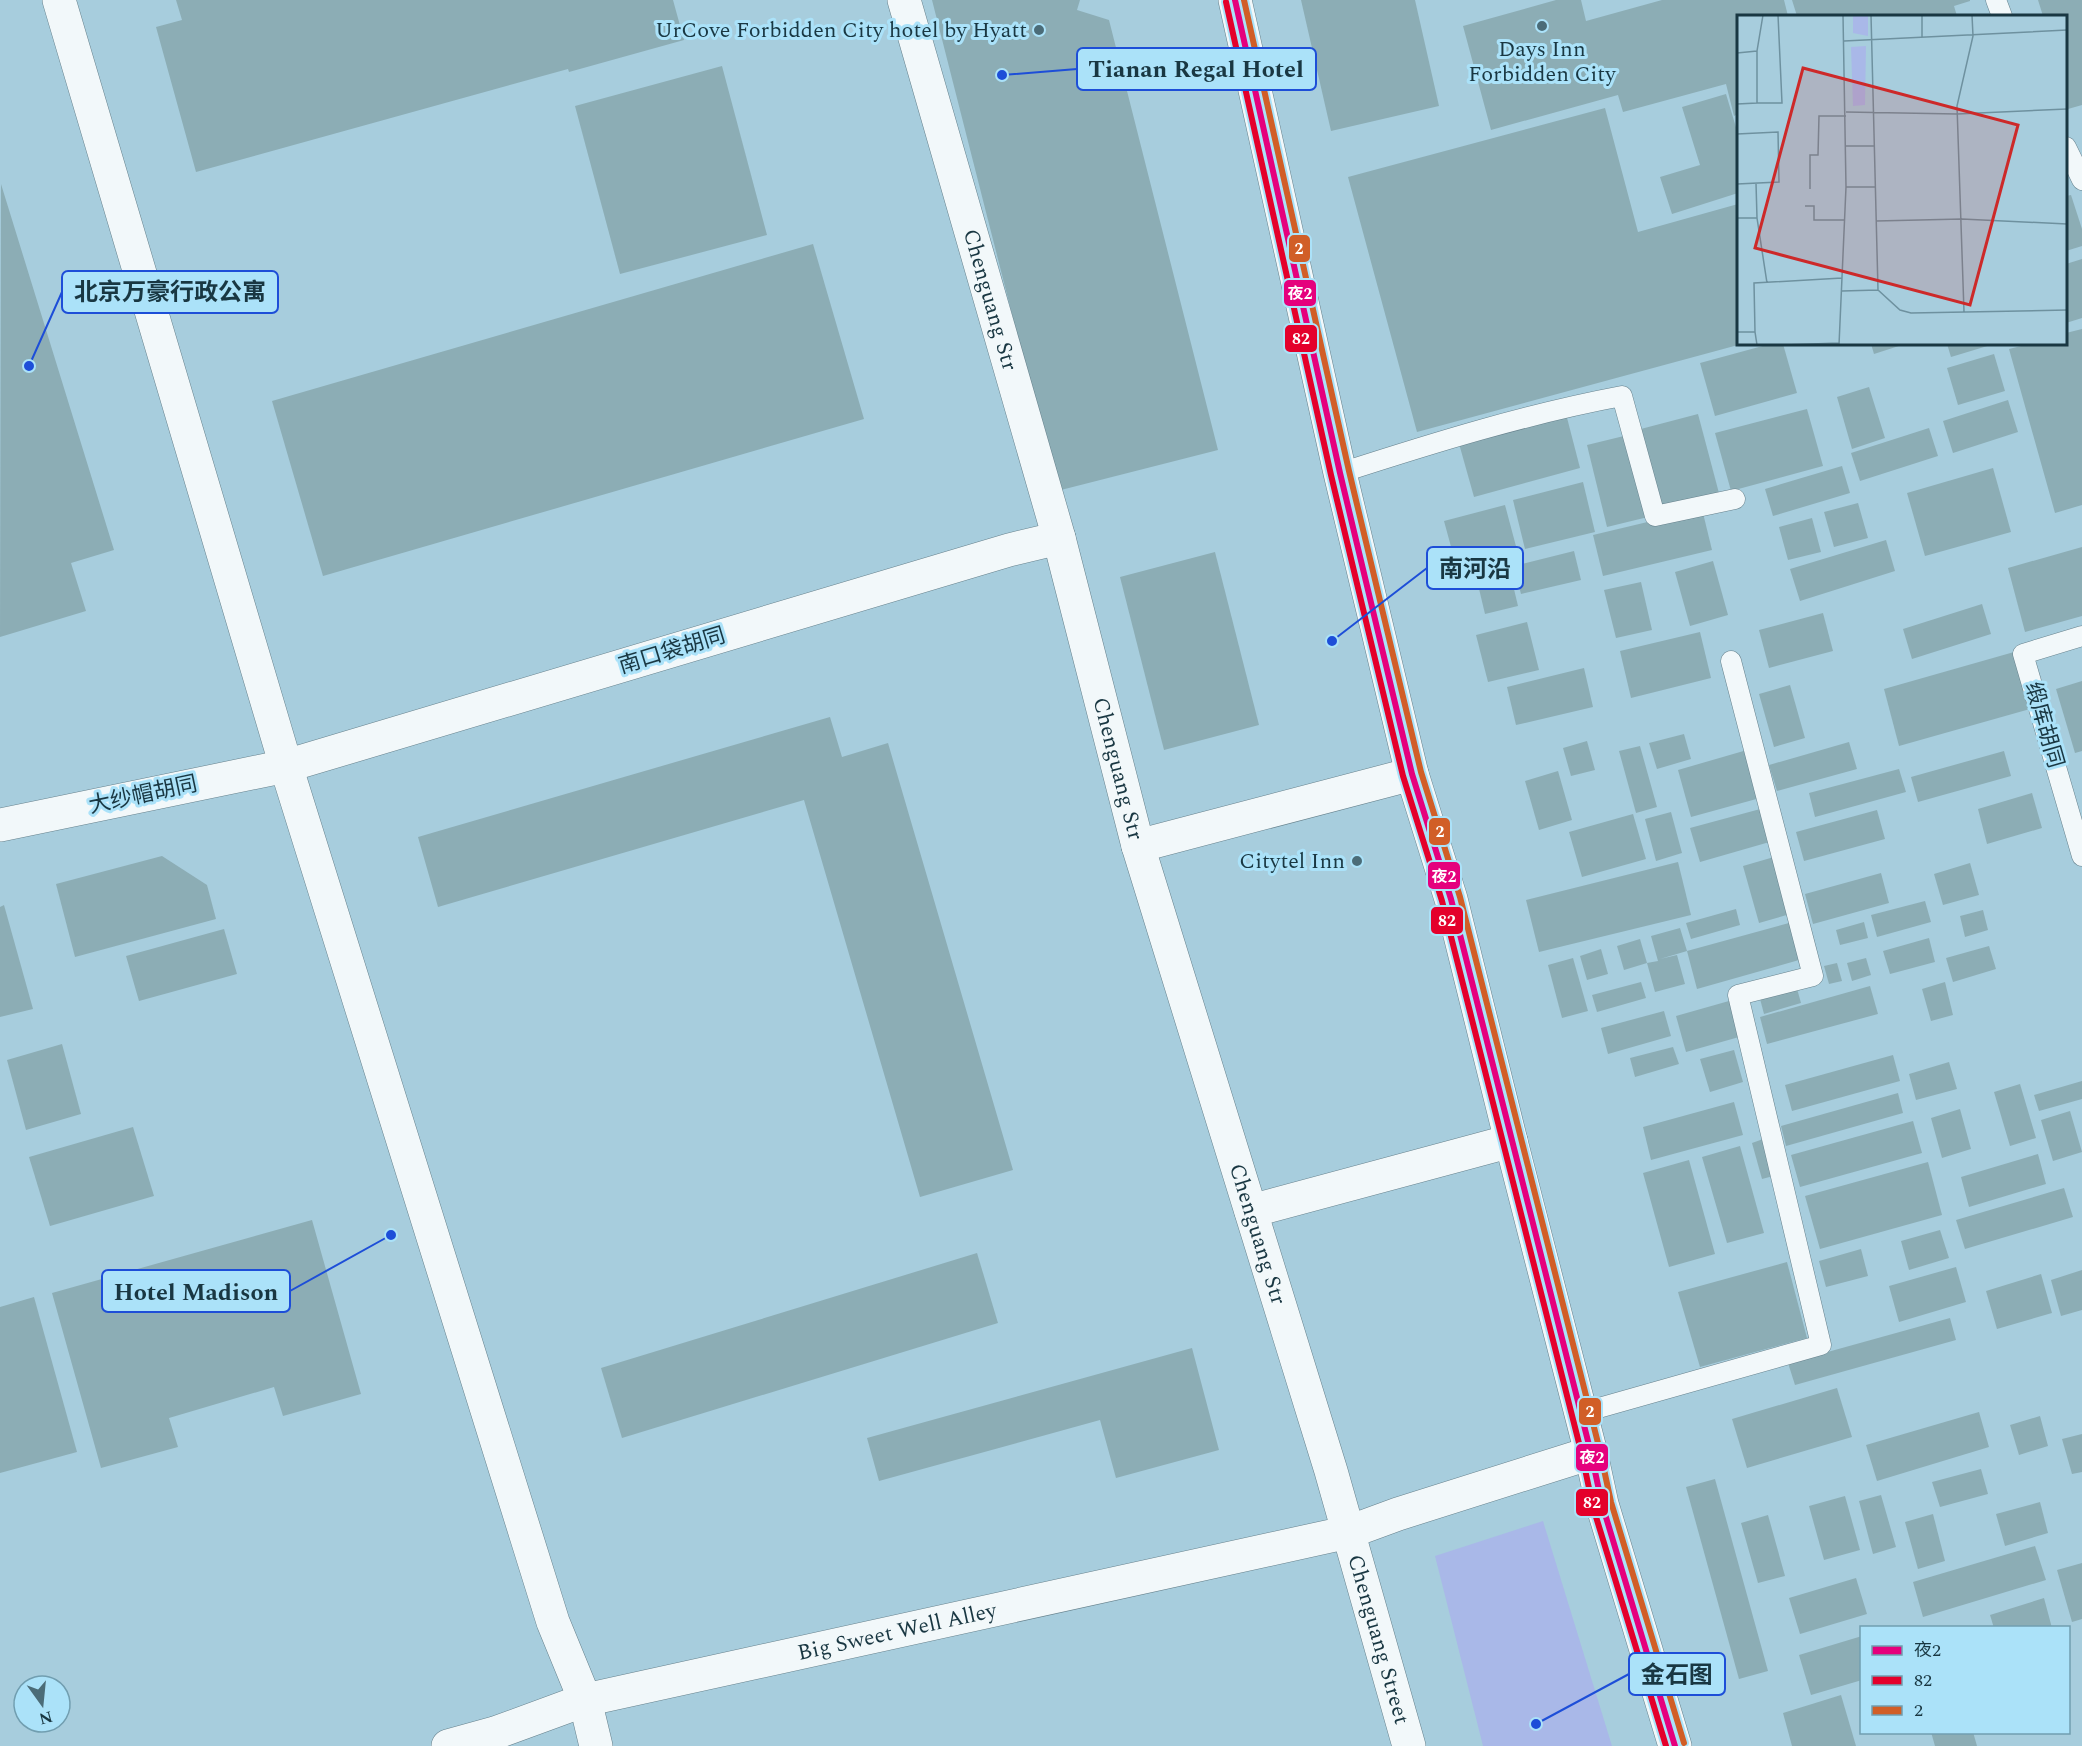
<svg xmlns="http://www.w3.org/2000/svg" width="2082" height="1746" viewBox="0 0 2082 1746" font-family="Spectral,'Noto Sans SC',serif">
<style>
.green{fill:#a9b8e8}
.building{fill:#8cadb5}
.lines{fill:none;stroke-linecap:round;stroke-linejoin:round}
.service-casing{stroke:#66818c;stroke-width:21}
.minor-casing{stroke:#66818c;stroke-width:34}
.secondary-casing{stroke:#66818c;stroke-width:34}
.service{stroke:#f2f8fa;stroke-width:20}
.minor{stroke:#f2f8fa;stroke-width:33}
.secondary{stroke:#f2f8fa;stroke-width:33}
.bus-1-casing{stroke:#abe2f9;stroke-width:10}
.bus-2-casing{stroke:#abe2f9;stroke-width:10}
.bus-3-casing{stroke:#abe2f9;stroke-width:10}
.bus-1{stroke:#e5007d;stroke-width:6}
.bus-2{stroke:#e4002b;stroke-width:6}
.bus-3{stroke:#d15e27;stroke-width:6}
.poi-dot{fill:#4b6c78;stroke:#abe2f9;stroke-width:2}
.labels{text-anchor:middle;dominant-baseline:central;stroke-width:6;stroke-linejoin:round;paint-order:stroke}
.poi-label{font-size:22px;fill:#193742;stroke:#abe2f9;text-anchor:end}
.street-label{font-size:22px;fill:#193742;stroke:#abe2f9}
.inset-road{fill:none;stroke:#6e919f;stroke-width:1.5}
.view{fill:#cd2929;fill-opacity:0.15;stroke:#cd2929;stroke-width:3}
.inset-edge{fill:none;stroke:#193742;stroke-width:3}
.leader{fill:none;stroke:#1d4ed8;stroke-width:2}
.callout-dot{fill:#1d4ed8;stroke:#abe2f9;stroke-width:2}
.callout{fill:#abe2f9;stroke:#1d4ed8;stroke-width:2}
.callout-label{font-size:24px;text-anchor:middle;font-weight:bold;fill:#193742}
.line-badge{stroke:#abe2f9;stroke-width:2}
.badge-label{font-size:16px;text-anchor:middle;font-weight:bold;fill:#fff}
</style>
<rect width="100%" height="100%" fill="#a7cddd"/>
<path class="green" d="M1543,1521L1612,1746H1483L1435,1556Z"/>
<g class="building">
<path d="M176,0H673L684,40L569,72L568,69L196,172L156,27L182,20Z"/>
<path d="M932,0H1080L1077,10L1109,20L1218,450L1057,491Z"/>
<path d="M1301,0H1415L1439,106L1331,131Z"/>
<path d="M1556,0H1581L1586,21L1662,0H1784L1788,16H1738V114L1734,116L1726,84L1623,112L1618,95L1491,130L1463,26Z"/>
<path d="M1792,0H1970V1L1954,6L1957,16H1797Z"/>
<path d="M2038,0H2082V105L2068,109L2066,100V16H2043Z"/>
<path d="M722,66L767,235L620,274L575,106Z"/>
<path d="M1726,94L1738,134V193L1672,214L1660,177L1700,165L1682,107Z"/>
<path d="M1605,108L1638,232L1738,204V345L1417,432L1348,177Z"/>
<path d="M1,184L114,550L71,563L86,611L0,637Z"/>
<path d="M2071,195L2082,229V246L2066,251V196Z"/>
<path d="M813,244L864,419L323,576L272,401Z"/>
<path d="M2082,259V318L2066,323V264Z"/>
<path d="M2082,329V505L2055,513L2009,349L2029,344H2066V333Z"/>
<path d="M1770,344H1783L1797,393L1715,416L1700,363Z"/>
<path d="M1871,344H1905L1874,354Z"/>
<path d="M1947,344H1994L1951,357Z"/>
<path d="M1994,354L2005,391L1958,405L1947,368Z"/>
<path d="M1869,387L1885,438L1852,449L1837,397Z"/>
<path d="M2008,400L2018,432L1953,453L1943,421Z"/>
<path d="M1807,409L1823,466L1731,491L1715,433Z"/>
<path d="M1565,410L1580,468L1474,497L1458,440Z"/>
<path d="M1698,414L1720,497L1659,513L1637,430Z"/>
<path d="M1929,428L1938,456L1860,481L1851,453Z"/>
<path d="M1628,435L1648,517L1607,527L1587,445Z"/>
<path d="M1842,466L1850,493L1773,516L1765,489Z"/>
<path d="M1993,468L2011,532L1925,556L1907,493Z"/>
<path d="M1583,482L1595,532L1525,549L1513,500Z"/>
<path d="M1858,503L1868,538L1834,547L1824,512Z"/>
<path d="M1505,505L1517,550L1456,565L1444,521Z"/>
<path d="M1702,509L1712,550L1603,576L1593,535Z"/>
<path d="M1812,518L1821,552L1788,560L1779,527Z"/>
<path d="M1886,540L1895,571L1800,601L1790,569Z"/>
<path d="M2082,547V616L2025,632L2008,568Z"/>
<path d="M1574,551L1581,580L1521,594L1514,566Z"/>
<path d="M1215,552L1259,725L1164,750L1120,577Z"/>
<path d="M1713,561L1728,615L1690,626L1675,572Z"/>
<path d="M1508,564L1518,606L1485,614L1475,572Z"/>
<path d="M1641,582L1652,630L1616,638L1604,590Z"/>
<path d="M1982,604L1991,634L1912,659L1903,629Z"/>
<path d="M1823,613L1833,651L1769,668L1759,630Z"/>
<path d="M1527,622L1539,670L1488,682L1476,635Z"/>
<path d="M1700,632L1711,678L1631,698L1620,651Z"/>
<path d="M2014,652L2030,709L1899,746L1884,689Z"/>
<path d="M1584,668L1593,707L1516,725L1507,687Z"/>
<path d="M2082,681V751L2075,753L2056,689Z"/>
<path d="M1790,685L1805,738L1774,747L1759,694Z"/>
<path d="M830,717L842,757L888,743L1013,1170L920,1197L804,800L438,907L418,837Z"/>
<path d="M1684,734L1691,759L1657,769L1649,743Z"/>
<path d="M1587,741L1595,770L1571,776L1563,748Z"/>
<path d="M1849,742L1857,769L1777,791L1769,765Z"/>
<path d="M1640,746L1657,807L1636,813L1619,751Z"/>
<path d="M1747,750L1760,798L1691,817L1678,770Z"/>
<path d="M2004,751L2011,776L1918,802L1911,777Z"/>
<path d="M1899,769L1906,792L1815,817L1809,793Z"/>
<path d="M1558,771L1572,820L1539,830L1525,781Z"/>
<path d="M2032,793L2042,828L1987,844L1978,809Z"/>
<path d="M1764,808L1773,841L1700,862L1690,828Z"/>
<path d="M1877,810L1885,839L1804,861L1796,832Z"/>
<path d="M1671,812L1682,853L1656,861L1645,819Z"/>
<path d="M1633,814L1646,859L1582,877L1569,832Z"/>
<path d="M162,856L207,885L216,919L75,957L56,884Z"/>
<path d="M1774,857L1790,914L1759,923L1743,866Z"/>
<path d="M1678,862L1691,915L1539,952L1526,900Z"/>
<path d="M1970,863L1979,895L1943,905L1934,874Z"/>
<path d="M1881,873L1889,903L1813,924L1805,894Z"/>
<path d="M1925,901L1931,922L1877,937L1871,915Z"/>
<path d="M4,905L33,1009L0,1017V907Z"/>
<path d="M1736,909L1740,925L1691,939L1686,923Z"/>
<path d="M1983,910L1988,930L1965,937L1960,916Z"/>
<path d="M1864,922L1868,938L1840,945L1836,930Z"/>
<path d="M1789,923L1799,960L1697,989L1687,951L1660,959L1677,955L1685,984L1655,992L1647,963L1658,961L1651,936L1680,928L1687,951Z"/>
<path d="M224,929L237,974L139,1001L126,956Z"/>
<path d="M1929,938L1935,962L1890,974L1883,951Z"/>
<path d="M1640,939L1647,963L1624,970L1617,946Z"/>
<path d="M1989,946L1996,969L1953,982L1946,958Z"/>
<path d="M1601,949L1608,974L1587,980L1580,956Z"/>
<path d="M1573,958L1588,1011L1562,1018L1548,965Z"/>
<path d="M1866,958L1871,975L1852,981L1847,963Z"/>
<path d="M1837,963L1842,981L1829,984L1824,966Z"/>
<path d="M1641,982L1646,998L1597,1012L1592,995Z"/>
<path d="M1945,982L1953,1015L1931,1021L1922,989Z"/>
<path d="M1796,985L1801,1003L1764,1014L1759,995Z"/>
<path d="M1870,986L1878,1014L1767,1044L1760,1017Z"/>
<path d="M1729,1001L1739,1037L1686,1052L1676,1016Z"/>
<path d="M1664,1011L1671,1036L1608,1054L1601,1028Z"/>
<path d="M62,1044L81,1114L26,1130L7,1060Z"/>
<path d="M1673,1047L1679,1064L1635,1077L1630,1058Z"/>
<path d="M1734,1050L1743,1082L1710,1092L1700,1059Z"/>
<path d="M1893,1055L1900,1081L1792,1111L1785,1085Z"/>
<path d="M1949,1062L1957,1089L1916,1100L1909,1074Z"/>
<path d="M2082,1081V1099L2039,1111L2034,1095Z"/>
<path d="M2020,1084L2036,1138L2010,1146L1994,1092Z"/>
<path d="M1898,1093L1903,1113L1786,1146L1781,1126Z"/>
<path d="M1734,1102L1743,1135L1651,1160L1643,1127Z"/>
<path d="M1960,1109L1971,1149L1942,1158L1931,1118Z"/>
<path d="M2070,1111L2082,1152L2053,1161L2041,1120Z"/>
<path d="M1913,1121L1922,1153L1800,1187L1791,1155Z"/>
<path d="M133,1127L154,1196L50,1226L29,1157Z"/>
<path d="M1766,1138L1777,1175L1762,1179L1752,1143Z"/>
<path d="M1740,1146L1764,1233L1727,1243L1702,1157Z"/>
<path d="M2038,1154L2046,1184L1969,1207L1961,1177Z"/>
<path d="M1689,1160L1715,1254L1669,1267L1643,1173Z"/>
<path d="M1928,1162L1942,1215L1820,1249L1805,1196Z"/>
<path d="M2064,1188L2073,1217L1965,1249L1956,1220Z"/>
<path d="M312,1220L361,1394L283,1416L274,1387L169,1418L178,1447L101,1468L52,1293Z"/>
<path d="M1940,1230L1949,1258L1909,1270L1901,1241Z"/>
<path d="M1861,1249L1868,1276L1826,1287L1819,1261Z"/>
<path d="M977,1253L998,1323L622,1438L601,1368Z"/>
<path d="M1787,1262L1807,1338L1700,1367L1678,1292Z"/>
<path d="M1956,1267L1966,1302L1899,1322L1889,1286Z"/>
<path d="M2082,1270V1310L2061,1316L2051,1280Z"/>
<path d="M2041,1274L2052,1313L1997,1329L1986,1291Z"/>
<path d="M34,1297L77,1452L0,1473V1307Z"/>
<path d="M1950,1318L1956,1340L1795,1385L1788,1363Z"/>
<path d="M1192,1348L1219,1450L1116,1478L1100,1420L879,1481L867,1438Z"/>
<path d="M1837,1388L1852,1437L1747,1468L1732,1419Z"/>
<path d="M1979,1412L1989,1447L1877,1481L1866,1445Z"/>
<path d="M2040,1416L2048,1446L2019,1455L2010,1425Z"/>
<path d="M2082,1434V1472L2072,1474L2062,1439Z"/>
<path d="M1981,1469L1988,1494L1940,1507L1932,1482Z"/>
<path d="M1715,1479L1768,1671L1739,1679L1686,1487Z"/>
<path d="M1881,1495L1896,1547L1873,1554L1859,1501Z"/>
<path d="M1845,1496L1860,1550L1824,1560L1809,1506Z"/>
<path d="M2040,1502L2048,1533L2005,1546L1996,1514Z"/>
<path d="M1933,1514L1945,1561L1918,1569L1905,1522Z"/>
<path d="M1768,1515L1785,1576L1758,1583L1741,1523Z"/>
<path d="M2035,1546L2046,1580L1923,1617L1913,1582Z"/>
<path d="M2082,1563V1619L2072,1622L2057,1570Z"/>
<path d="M1856,1578L1867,1614L1800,1634L1789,1598Z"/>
<path d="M2044,1598L2052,1628H1994L1990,1615Z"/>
<path d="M1862,1636V1680L1811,1695L1799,1655Z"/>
<path d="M1841,1695L1856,1746H1792L1783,1713Z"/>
<path d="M1931,1732H1973L1977,1746H1935Z"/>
</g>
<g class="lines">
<g class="service-casing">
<g id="service">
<path d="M1996,0L2002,16"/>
<path d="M2066,147L2082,180"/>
<path d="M1340,473C1433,443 1526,414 1622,396L1655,516L1735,499"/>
<path d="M2082,636L2023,654L2082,856"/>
<path d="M1581,1413L1821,1345L1738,995L1813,976L1731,661"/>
</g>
</g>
<g class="minor-casing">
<g id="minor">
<path d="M59,0L286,766L553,1622L585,1700L596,1746"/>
<path id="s1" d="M904,0L1059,538L1138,846L1331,1471L1409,1746"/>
<path d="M0,825L286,766L1009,550L1059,538"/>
<path d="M1138,846L1412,774"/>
<path d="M1251,1211L1511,1141"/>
<path id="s2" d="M448,1746L495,1733L585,1700L1349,1532L1398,1514L1591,1453"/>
</g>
</g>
<g class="secondary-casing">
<path id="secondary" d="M1235,0L1340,473L1412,774L1451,899L1511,1141L1591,1453L1602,1504L1675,1746"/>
</g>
<use href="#service" class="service"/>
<use href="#minor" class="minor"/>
<use href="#secondary" class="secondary"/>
<g class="bus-1-casing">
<path id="bus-1" d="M1235,0L1340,473L1412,774L1451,899L1591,1453L1602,1504L1675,1746"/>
</g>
<g class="bus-2-casing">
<path id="bus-2" d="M1226,2L1331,475L1403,776L1442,901L1582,1455L1593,1507L1666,1746"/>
</g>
<g class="bus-3-casing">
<path id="bus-3" d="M1244,0L1349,471L1421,772L1460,897L1600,1451L1611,1502L1684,1743"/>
</g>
<use href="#bus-1" class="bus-1"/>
<use href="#bus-2" class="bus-2"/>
<use href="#bus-3" class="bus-3"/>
</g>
<g class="poi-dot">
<circle cx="1542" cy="26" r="6"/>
<circle cx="1039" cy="30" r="6"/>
<circle cx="1357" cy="861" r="6"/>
</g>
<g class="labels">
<g class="poi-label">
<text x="1027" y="30">UrCove Forbidden City hotel by Hyatt</text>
<text x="1542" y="49" text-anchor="middle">Days Inn<tspan x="1542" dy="25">Forbidden City</tspan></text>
<text x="1345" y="861">Citytel Inn</text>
</g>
<g class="street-label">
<text stroke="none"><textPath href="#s1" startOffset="312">Chenguang Str</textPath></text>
<text transform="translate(672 651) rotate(-17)">南口袋胡同</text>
<text transform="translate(2044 725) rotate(74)">缎库胡同</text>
<text stroke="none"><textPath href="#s1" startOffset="798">Chenguang Str</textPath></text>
<text transform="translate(143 795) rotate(-12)">大纱帽胡同</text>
<text stroke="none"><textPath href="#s1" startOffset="1284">Chenguang Str</textPath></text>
<text stroke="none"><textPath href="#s2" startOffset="464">Big Sweet Well Alley</textPath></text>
<text stroke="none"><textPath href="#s1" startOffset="1707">Chenguang Street</textPath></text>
</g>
</g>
<g transform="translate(1737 15)">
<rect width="330" height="330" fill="#a7cddd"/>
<path d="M116,0H131V21L116,18ZM129,31L128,90L116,91L114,32Z" fill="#a9b8e8"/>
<path class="inset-road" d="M134,0L141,275M185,0V23M107,26L330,15M0,38L20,36M20,88H45L41,0M0,89L20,88V36L26,0M109,97L220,99L330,94M0,119L41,117L42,167L0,169M109,131H137M19,168L20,203L30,268M109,172H139M73,174V140H81L82,101H109M68,191H77V205H108M0,203H20M139,206L225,204L330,209M105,276L141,275L163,295L174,298L330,295M227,297L220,91L236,21L235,0M0,317H18L20,330M18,317L17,268L105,263M47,330L102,328M102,330L109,172L106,0"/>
<path class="view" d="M66,53L281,110L233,290L18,233Z"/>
<rect width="330" height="330" class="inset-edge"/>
</g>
<path class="leader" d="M1002 75L1077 69M29 366L62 292M1332 641L1427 568M391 1235L290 1291M1536 1724L1629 1674"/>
<g class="callout-dot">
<circle cx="1002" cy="75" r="6"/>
<circle cx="29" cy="366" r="6"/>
<circle cx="1332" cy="641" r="6"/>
<circle cx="391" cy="1235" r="6"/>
<circle cx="1536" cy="1724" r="6"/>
</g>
<g class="callout">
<rect x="1077" y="48" width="239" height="42" rx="6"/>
<rect x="62" y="271" width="216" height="42" rx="6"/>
<rect x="1427" y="547" width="96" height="42" rx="6"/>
<rect x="102" y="1270" width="188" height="42" rx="6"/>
<rect x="1629" y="1653" width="96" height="42" rx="6"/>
</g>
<g class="callout-label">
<text x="1196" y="77">Tianan Regal Hotel</text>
<text x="170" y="300">北京万豪行政公寓</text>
<text x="1475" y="577">南河沿</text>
<text x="196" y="1300">Hotel Madison</text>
<text x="1677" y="1683">金石图</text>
</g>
<g class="line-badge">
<rect x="1288" y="234" width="23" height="29" rx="6" fill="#d15e27"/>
<rect x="1283" y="279" width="34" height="28" rx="6" fill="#e5007d"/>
<rect x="1284" y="324" width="34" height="29" rx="6" fill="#e4002b"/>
<rect x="1428" y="817" width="23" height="29" rx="6" fill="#d15e27"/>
<rect x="1427" y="861" width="34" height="29" rx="6" fill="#e5007d"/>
<rect x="1430" y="906" width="34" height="29" rx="6" fill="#e4002b"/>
<rect x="1578" y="1397" width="24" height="29" rx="6" fill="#d15e27"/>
<rect x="1575" y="1443" width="34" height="29" rx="6" fill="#e5007d"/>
<rect x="1575" y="1488" width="34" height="29" rx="6" fill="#e4002b"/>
</g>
<g class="badge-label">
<text x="1299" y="254">2</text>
<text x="1300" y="299">夜2</text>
<text x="1301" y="344">82</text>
<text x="1440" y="837">2</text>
<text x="1444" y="882">夜2</text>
<text x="1447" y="926">82</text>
<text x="1590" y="1417">2</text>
<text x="1592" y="1463">夜2</text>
<text x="1592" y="1508">82</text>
</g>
<rect x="1860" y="1626" width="210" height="108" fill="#abe2f9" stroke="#719eb0" stroke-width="1.5"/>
<rect x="1872" y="1646" width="30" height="9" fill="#e5007d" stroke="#719eb0" stroke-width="1.5"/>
<text x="1914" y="1656" font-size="18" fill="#193742">夜2</text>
<rect x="1872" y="1676" width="30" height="9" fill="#e4002b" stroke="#719eb0" stroke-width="1.5"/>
<text x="1914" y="1686" font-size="18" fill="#193742">82</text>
<rect x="1872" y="1706" width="30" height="9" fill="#d15e27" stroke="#719eb0" stroke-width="1.5"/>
<text x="1914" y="1716" font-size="18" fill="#193742">2</text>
<g transform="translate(42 1704) rotate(165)"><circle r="28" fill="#abe2f9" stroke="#719eb0" stroke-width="1.5"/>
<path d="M0-4.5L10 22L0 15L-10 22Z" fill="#4b6c78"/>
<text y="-9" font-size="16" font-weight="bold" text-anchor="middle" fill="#193742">N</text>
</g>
</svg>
